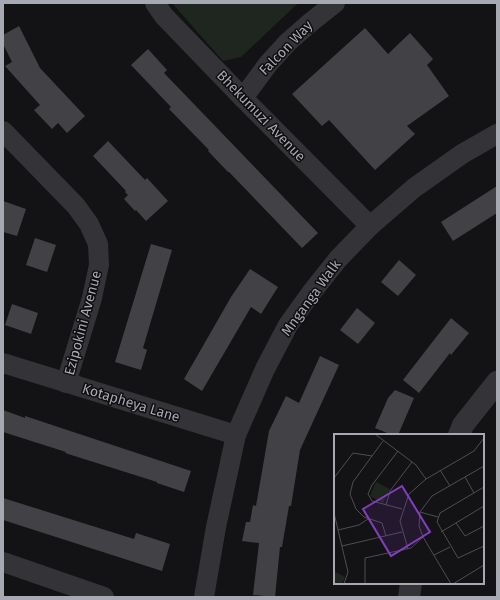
<svg xmlns="http://www.w3.org/2000/svg" width="500" height="600" viewBox="0 0 500 600" font-family="'Fira Sans',sans-serif">
<style>
.green{fill:#1f2620}
.building{fill:#424246}
.lines{fill:none;stroke-linecap:round;stroke-linejoin:round}
.minor{stroke:#343438;stroke-width:20}
.tertiary{stroke:#343438;stroke-width:22}
.labels{text-anchor:middle;dominant-baseline:central;stroke-width:3;stroke-linejoin:round;paint-order:stroke}
.street-label{font-size:14px;fill:#a6a8b2;stroke:#0e0d0f}
.inset-road{fill:none;stroke:#4e4e53;stroke-width:1}
.view{fill:#813fbd;fill-opacity:0.15;stroke:#813fbd;stroke-width:2}
.inset-edge{fill:none;stroke:#a6a8b2;stroke-width:2}
</style>
<rect width="100%" height="100%" fill="#131214"/>
<path class="green" d="M172,3H299L295,6L241,57L223,61Z"/>
<g class="building">
<path d="M19,26L40,68L85,116L67,133L58,123L52,129L34,110L40,105L5,66L12,62L3,44V35Z"/>
<path d="M365,28L388,54L410,33L433,59L427,65L449,96L407,126L415,134L375,170L329,120L322,126L292,94Z"/>
<path d="M148,49L167,70L164,73L318,233L302,248L229,172H228L208,151L209,150L169,109L171,107L131,65Z"/>
<path d="M108,141L145,180L147,178L168,201L146,221L136,210L135,211L124,199L128,195L125,192L126,191L93,156Z"/>
<path d="M497,186V213L453,241L441,222Z"/>
<path d="M3,201L26,209L17,236L3,232Z"/>
<path d="M35,238L56,245L47,272L26,265Z"/>
<path d="M151,244L172,250L143,348L147,350L141,370L115,362Z"/>
<path d="M399,260L416,275L398,296L381,282Z"/>
<path d="M250,269L278,287L261,314L251,307L202,391L184,379L231,297Z"/>
<path d="M12,304L38,313L31,334L5,325Z"/>
<path d="M357,308L375,323L358,344L340,330Z"/>
<path d="M451,318L469,333L451,355L450,353L419,393L403,380Z"/>
<path d="M320,356L339,365L300,450L291,506H289L282,547H280L275,597L253,595L259,543L242,541L246,522H250L253,505L256,506L269,431L286,396L299,403Z"/>
<path d="M395,390L414,398L398,435H392L375,428L388,398Z"/>
<path d="M3,410L25,418V416L191,471L184,492L157,483V482L65,453L66,452L3,432Z"/>
<path d="M3,498L134,539L136,533L170,544L162,571L3,520Z"/>
</g>
<g class="lines">
<g class="minor">
<path d="M155,3L164,16L243,98L370,226"/>
<path d="M243,98L268,64L288,42L311,22L335,3"/>
<path d="M3,131L76,206L89,224L98,244L99,265L92,298L66,383"/>
<path d="M3,363L236,435"/>
<path d="M3,562L104,597"/>
<path d="M204,597L216,527L236,435L265,369L288,325L311,293L338,259L370,226L414,188L462,154L497,134"/>
</g>
<g class="tertiary">
<path d="M459,435L463,425L497,382"/>
<path d="M409,597L411,583"/>
</g>
</g>
<g class="labels">
<g class="street-label">
<text transform="translate(286 48) rotate(-46)">Falcon Way</text>
<text transform="translate(261 116) rotate(46)">Bhekumuzi Avenue</text>
<text transform="translate(311 298) rotate(-54)">Mnganga Walk</text>
<text transform="translate(83 323) rotate(-75)">Ezipokini Avenue</text>
<text transform="translate(131 403) rotate(17)">Kotapheya Lane</text>
</g>
</g>
<g transform="translate(334 434)">
<rect width="150" height="150" fill="#131214"/>
<path d="M42,48L56,55L49,69L36,62ZM0,137L11,143L8,150H0Z" fill="#1f2620"/>
<path class="inset-road" d="M41,0L82,31L92,45M84,0H99M49,7L19,48L16,60L22,75L30,83L48,89L52,102M64,17L38,51L34,60L38,67L68,75M106,36L116,52M131,43L140,59M0,44L19,19L38,22M150,53L106,79L103,88L124,124L150,112M52,71L56,57L78,28M86,78L104,83M0,79L14,138L10,150M122,89L131,102L150,92M4,96L25,91L34,85M107,98L150,72M8,112L68,98M74,115L66,87L75,60L92,45L140,17L150,4M100,121L116,113M31,150V124L77,114L89,103M117,150L89,103L85,92L86,78L98,62L150,32M119,150L150,131"/>
<path class="view" d="M68,52L96,98L57,122L29,75Z"/>
<rect width="150" height="150" class="inset-edge"/>
</g>
<rect width="500" height="600" fill="none" stroke="#a6a8b2" stroke-width="8"/>
</svg>
